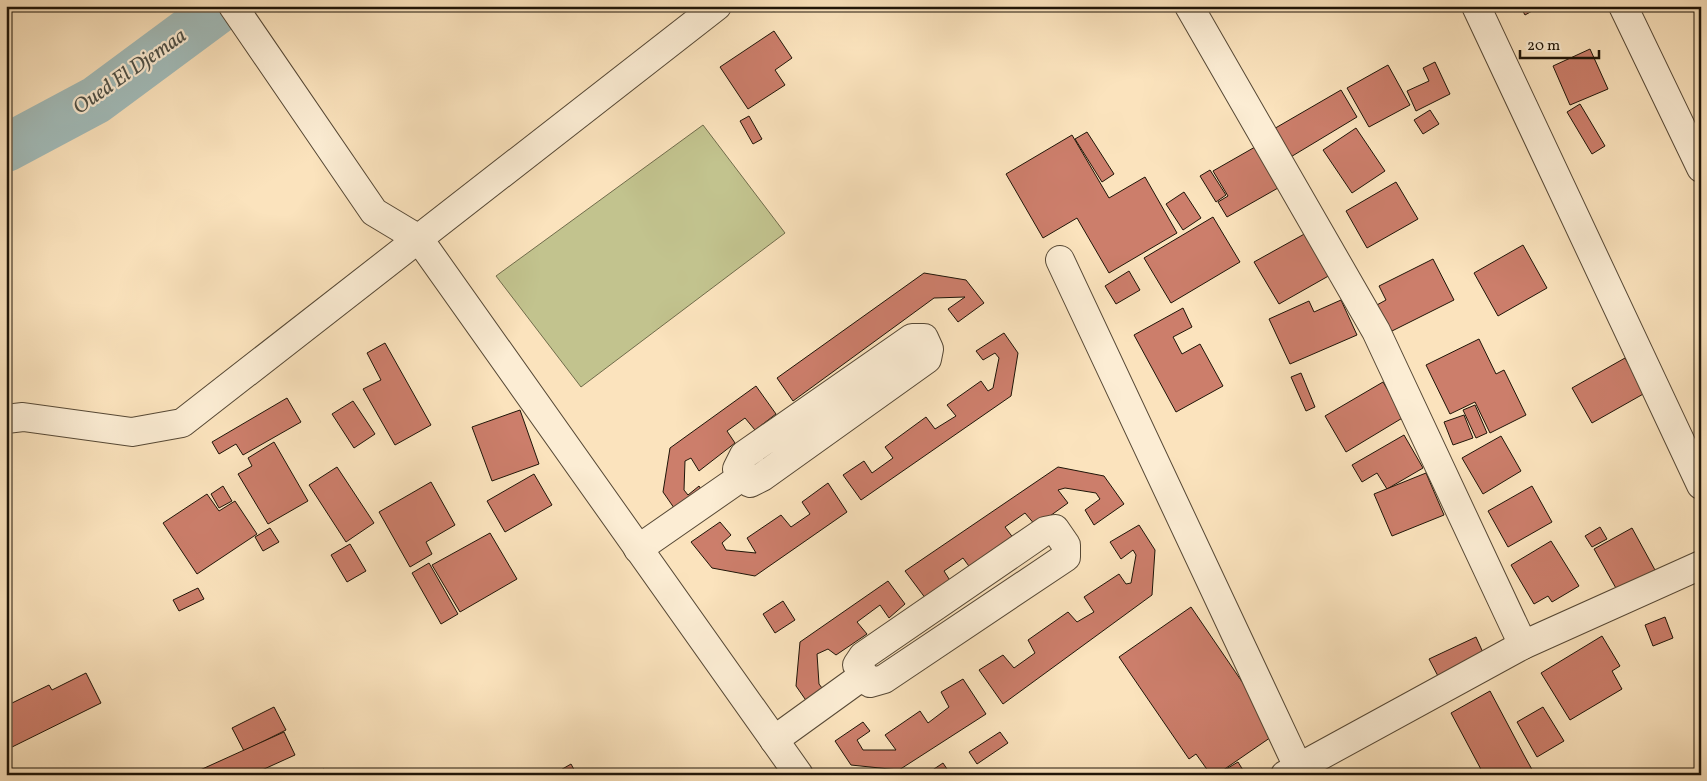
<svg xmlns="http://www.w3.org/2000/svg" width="1707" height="781" viewBox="0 0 1707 781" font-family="Vollkorn,serif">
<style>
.green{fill:#c2c38e;stroke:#706c4b}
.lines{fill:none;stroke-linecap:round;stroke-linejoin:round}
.river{stroke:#a2bcba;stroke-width:48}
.building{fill:#cc7e6b;stroke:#1f1508}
.minor-casing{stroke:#564835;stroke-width:30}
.tertiary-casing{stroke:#564835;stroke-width:30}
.minor{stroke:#fcedd4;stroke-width:28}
.tertiary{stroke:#fcedd4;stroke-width:28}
.labels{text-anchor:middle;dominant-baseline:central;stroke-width:4.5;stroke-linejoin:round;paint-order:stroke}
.water-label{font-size:21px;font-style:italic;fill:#4d4f46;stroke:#fcedd4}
</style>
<rect width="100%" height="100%" fill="#fbe3bd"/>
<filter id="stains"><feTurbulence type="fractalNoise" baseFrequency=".004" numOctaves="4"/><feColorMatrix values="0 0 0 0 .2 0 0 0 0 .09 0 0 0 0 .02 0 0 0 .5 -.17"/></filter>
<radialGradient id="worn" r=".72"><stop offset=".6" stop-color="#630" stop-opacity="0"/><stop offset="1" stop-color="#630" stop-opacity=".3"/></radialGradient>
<path class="green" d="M703,125L785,233L581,387L496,276Z"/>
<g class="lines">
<path class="river" d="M6,148L96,100L223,6"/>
</g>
<g class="building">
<path d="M1520,6H1541L1525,15Z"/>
<path d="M774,31L792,58L775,70L785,85L748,109L720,67Z"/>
<path d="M1590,49L1608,89L1570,105L1553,66Z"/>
<path d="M1435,62L1450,94L1416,111L1407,91L1429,81L1423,68Z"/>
<path d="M1388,65L1410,105L1369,127L1347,88Z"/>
<path d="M1341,90L1357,117L1289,158L1272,130Z"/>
<path d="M1580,104L1605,146L1592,154L1567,112Z"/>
<path d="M1430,110L1439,124L1423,134L1414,120Z"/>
<path d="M749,116L762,139L753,144L740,121Z"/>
<path d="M1356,128L1385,171L1352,193L1323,150Z"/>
<path d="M1087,132L1114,174L1102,182L1075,139Z"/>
<path d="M1072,135L1109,198L1145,177L1177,233L1109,273L1077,218L1043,238L1006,174Z"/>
<path d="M1255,147L1278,188L1227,217L1218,202L1228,196L1213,171Z"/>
<path d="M1210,170L1226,195L1216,202L1200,176Z"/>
<path d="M1396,182L1418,219L1367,248L1346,211Z"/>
<path d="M1184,192L1201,218L1183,230L1166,204Z"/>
<path d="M1213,217L1240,262L1171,303L1144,258Z"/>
<path d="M1308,232L1332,274L1279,304L1254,262Z"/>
<path d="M1523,245L1547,288L1498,316L1474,273Z"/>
<path d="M1433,259L1454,300L1388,333L1375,306L1386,300L1379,286Z"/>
<path d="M1129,271L1140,290L1116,304L1105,286Z"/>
<path d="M924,273L966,280L984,303L958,322L948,309L965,297L934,298L793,401L777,378Z"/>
<path d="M1341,300L1357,335L1290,364L1269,319L1309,301L1314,312Z"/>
<path d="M1183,308L1192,327L1173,337L1182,354L1200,344L1223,386L1176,412L1134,335Z"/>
<path d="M1004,333L1018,353L1011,396L861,500L843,475L864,461L872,473L893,458L885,447L926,417L935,429L956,416L947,405L981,381L988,391L993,388L999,358L995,353L983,360L976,351Z"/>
<path d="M1479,339L1496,374L1504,370L1526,415L1490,433L1475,402L1450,414L1426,365Z"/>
<path d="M385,343L431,425L395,445L363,389L381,380L367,353Z"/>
<path d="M1625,358L1645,393L1592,423L1572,388Z"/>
<path d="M1301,373L1315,407L1306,411L1291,377Z"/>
<path d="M1383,382L1404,417L1346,452L1325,416Z"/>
<path d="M756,386L776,414L755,430L745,418L727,431L735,443L699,471L691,458L685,461L684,490L688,495L699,486L706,497L679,515L663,492L670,448Z"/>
<path d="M287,398L301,422L243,455L236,444L219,454L212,442Z"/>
<path d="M353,401L375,434L354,448L332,414Z"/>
<path d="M1475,405L1487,433L1476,438L1463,410Z"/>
<path d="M520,410L539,464L492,481L472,427Z"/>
<path d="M1464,415L1473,438L1453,445L1444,422Z"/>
<path d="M1404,435L1423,468L1387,489L1377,473L1362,482L1352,465Z"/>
<path d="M1501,436L1521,471L1483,494L1462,458Z"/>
<path d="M274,442L308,501L268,524L238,474L252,466L248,458Z"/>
<path d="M337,467L374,523L346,542L309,485Z"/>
<path d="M1058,467L1104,476L1124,504L1094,525L1085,510L1100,499L1096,493L1065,488L1058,490L1068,503L1036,526L1025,513L1005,527L1014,539L971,569L963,558L944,571L951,582L926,599L905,571Z"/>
<path d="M1426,473L1444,515L1392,536L1374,494Z"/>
<path d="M534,474L552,505L505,532L487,501Z"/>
<path d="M431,482L455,525L426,542L432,554L410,567L379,512Z"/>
<path d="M828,483L847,512L755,576L712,568L691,542L720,522L731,535L722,543L726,550L756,553L747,538L781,515L791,527L810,514L802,502Z"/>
<path d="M223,486L232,501L219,508L211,494Z"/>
<path d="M1532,486L1552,522L1508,547L1488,511Z"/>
<path d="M207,494L219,511L235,501L257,534L197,574L163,523Z"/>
<path d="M1139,525L1155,550L1152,595L1003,704L979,670L1003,655L1014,668L1035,653L1028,640L1068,612L1077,622L1094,612L1084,597L1119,574L1126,584L1131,583L1136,555L1133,550L1121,559L1110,542Z"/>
<path d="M1600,527L1607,539L1592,547L1585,536Z"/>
<path d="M270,528L279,542L263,551L255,537Z"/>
<path d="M1632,528L1655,570L1617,590L1594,549Z"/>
<path d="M490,533L517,579L460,612L432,565Z"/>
<path d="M1551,541L1579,586L1552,602L1548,596L1534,604L1511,565Z"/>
<path d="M350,544L366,571L347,582L331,555Z"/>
<path d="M429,563L458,614L441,624L412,573Z"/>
<path d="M888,581L905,604L889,618L880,605L857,622L867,634L836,655L828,649L817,654L819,684L822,688L834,680L840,688L812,709L796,686L800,642Z"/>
<path d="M198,588L204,599L179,611L173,600Z"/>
<path d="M783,601L795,620L775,633L763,614Z"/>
<path d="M1191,607L1277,733L1216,775H1211L1196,754L1189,759L1119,657Z"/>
<path d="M1665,617L1673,638L1653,646L1645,625Z"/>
<path d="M1602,636L1620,666L1612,671L1622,689L1570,720L1541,673Z"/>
<path d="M1476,637L1485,657L1439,678L1429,659Z"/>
<path d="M86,673L101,703L6,750V704L9,702L10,704L49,685L52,690Z"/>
<path d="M963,679L986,714L899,770L851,765L835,741L863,722L870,731L857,740L863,750H896L885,735L920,711L928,723L949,707L941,692Z"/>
<path d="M1490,691L1524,755L1535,775H1484L1451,713Z"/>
<path d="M274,707L286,730L244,751L232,728Z"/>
<path d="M1543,707L1564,741L1537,757L1517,722Z"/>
<path d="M284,732L295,755L251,775H189Z"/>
<path d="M1000,732L1008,743L977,764L969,752Z"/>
<path d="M1238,762L1246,775H1216Z"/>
<path d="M943,763L951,775H925Z"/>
<path d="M571,764L577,775H552Z"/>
<path d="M324,769L327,775H313Z"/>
</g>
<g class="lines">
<g class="minor-casing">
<g id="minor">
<path d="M1189,6L1376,331L1523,645"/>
<path d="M1476,6L1701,485"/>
<path d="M1623,6L1701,168"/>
<path d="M1060,260L1298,767"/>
<path d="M912,338H924L929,349L927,359L762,477L750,483L737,469L744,455Z"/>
<path d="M6,419L23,417L132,432L182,423L717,6"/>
<path d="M1055,529L1066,545V557L884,679L870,683L857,665L863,656L1045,531Z"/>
<path d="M638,549L743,476"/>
<path d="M774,740L864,675"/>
<path d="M1285,775L1523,645L1701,565"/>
</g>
</g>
<g class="tertiary-casing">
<path id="tertiary" d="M233,6L374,212L419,239L799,775"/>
</g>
<use href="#minor" class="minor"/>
<use href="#tertiary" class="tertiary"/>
</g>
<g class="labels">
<g class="water-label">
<text transform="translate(130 72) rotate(-35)">Oued El Djemaa</text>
</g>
</g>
<rect width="1707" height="781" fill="none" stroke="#fbe3bd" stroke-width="25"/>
<rect x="8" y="8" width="1692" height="766" fill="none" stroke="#1f1508" stroke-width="2.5"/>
<rect x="12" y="12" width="1682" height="756" fill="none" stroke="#1f1508"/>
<path d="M1520 50v8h79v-8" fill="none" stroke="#1f1508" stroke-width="2.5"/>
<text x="1527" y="50" font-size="15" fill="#1f1508" stroke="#fcedd4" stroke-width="4" paint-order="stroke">20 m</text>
<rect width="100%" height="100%" filter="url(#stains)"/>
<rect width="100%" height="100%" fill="url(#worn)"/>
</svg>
